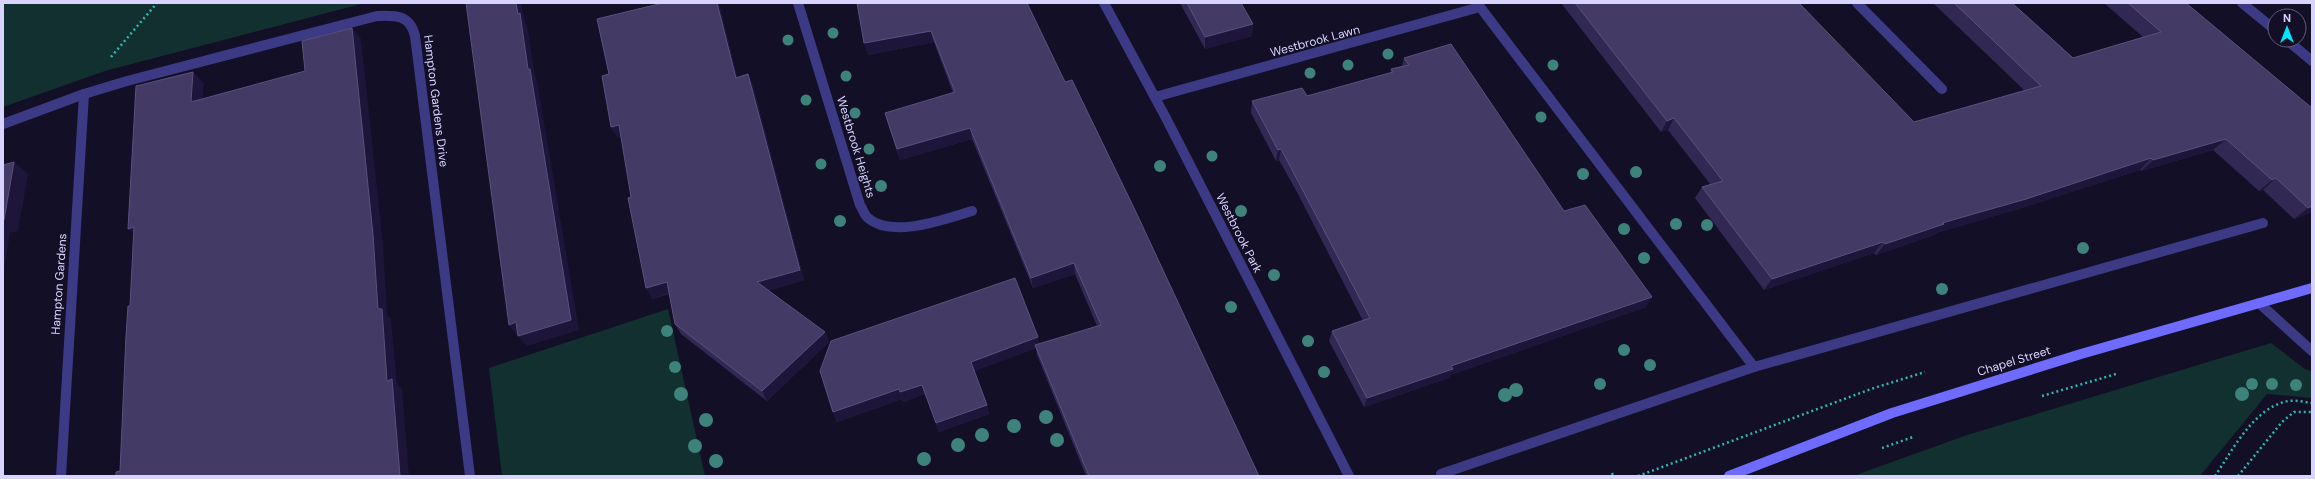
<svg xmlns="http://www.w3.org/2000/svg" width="2315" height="479" viewBox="0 0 2315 479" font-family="'DM Sans',sans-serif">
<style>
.green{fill:#12302f}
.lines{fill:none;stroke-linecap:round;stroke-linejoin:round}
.path{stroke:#2fb8b0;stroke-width:2.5;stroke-dasharray:2 3;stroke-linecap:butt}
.street{stroke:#3d3a85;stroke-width:10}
.secondary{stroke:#6f6bff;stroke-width:10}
.tree{fill:#3d827b}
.wall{fill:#312854}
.shaded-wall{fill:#1d163a}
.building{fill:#433a66;stroke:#5a527e}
.labels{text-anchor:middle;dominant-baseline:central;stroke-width:3;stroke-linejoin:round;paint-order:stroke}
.street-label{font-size:12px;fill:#d9d4ff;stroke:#130f26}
</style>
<rect width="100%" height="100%" fill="#130f26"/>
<g class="green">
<path d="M3,3H365L105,71L3,107Z"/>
<path d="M668,309L705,476H502L489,368Z"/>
<path d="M2271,343L2305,369L2312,371V398L2267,394L2200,476H1853L1967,435Z"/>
</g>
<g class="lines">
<g class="path">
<path d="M111,57L157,3"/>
<path d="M2042,396L2116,374"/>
<path d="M1882,448L1913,437"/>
<path d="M1612,473L1613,476"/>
<path d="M1638,476L1871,389L1925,372"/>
<path d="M2215,476C2232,451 2252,411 2284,402C2293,399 2303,402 2312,403"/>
<path d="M2238,476L2282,422L2294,412H2312"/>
</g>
<g class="street">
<path d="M798,3L860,205C863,209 864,215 868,218C892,239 945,219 972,211"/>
<path d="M1104,3L1166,118L1349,476"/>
<path d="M1477,3L1754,367"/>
<path d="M1857,3L1942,89"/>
<path d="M2242,3L2275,30"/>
<path d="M2287,40L2312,61"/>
<path d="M1155,97L1480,7"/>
<path d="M3,124L84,94L127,81L377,16C396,15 410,15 415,36L470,476"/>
<path d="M2259,303L2312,351"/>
<path d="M1441,474L1754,367L2263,223"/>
<path d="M61,476L84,94"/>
</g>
<path class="secondary" d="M1729,476L1892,413L2081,354L2312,288"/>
</g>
<g class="tree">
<circle cx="833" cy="33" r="5.5"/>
<circle cx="788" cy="40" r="5.5"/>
<circle cx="1388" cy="54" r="5.5"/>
<circle cx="1348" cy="65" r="5.5"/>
<circle cx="1553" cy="65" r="5.5"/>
<circle cx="1310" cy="73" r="5.5"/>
<circle cx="846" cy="76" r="5.5"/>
<circle cx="806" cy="100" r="5.5"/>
<circle cx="855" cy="113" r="5.5"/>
<circle cx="1541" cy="117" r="5.5"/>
<circle cx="869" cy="149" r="5.5"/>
<circle cx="1212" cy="156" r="5.5"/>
<circle cx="821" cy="164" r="5.5"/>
<circle cx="1160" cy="166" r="6"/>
<circle cx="1636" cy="172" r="6"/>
<circle cx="1583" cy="174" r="6"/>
<circle cx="881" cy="186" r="6"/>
<circle cx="1241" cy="211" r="6"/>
<circle cx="840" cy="221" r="6"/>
<circle cx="1676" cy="224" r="6"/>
<circle cx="1707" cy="225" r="6"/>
<circle cx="1624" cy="229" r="6"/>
<circle cx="2083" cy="248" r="6"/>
<circle cx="1644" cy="258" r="6"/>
<circle cx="1274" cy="275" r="6"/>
<circle cx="1942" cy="289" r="6"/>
<circle cx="1231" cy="307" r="6"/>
<circle cx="667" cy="331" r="6"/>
<circle cx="1308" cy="341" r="6"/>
<circle cx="1624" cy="350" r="6"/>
<circle cx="1650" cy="365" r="6"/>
<circle cx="675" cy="367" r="6"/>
<circle cx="1324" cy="372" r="6"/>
<circle cx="1600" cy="384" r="6"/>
<circle cx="2252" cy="384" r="6"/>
<circle cx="2272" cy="384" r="6"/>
<circle cx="2296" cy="385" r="6"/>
<circle cx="1516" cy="390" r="7"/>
<circle cx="681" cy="394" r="7"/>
<circle cx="2242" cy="394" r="7"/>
<circle cx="1505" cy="395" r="7"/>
<circle cx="1046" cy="417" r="7"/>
<circle cx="706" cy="420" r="7"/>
<circle cx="1014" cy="426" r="7"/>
<circle cx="982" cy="435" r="7"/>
<circle cx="1057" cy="440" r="7"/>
<circle cx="958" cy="445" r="7"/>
<circle cx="695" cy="446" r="7"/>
<circle cx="924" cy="459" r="7"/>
<circle cx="716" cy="461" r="7"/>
</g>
<g class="wall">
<path d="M719,3L737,77L748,74L753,86L804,280L768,291L825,332L829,342L767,401L681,334L675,324L669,294L652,299L631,197L621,137L618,138L611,127Z"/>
<path d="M857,3L1065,82L1259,476H1086L1037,355L1036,348L974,371L987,405L989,414L939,432L925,394L903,402L902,399L837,422L833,412L1038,337L1039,344L1097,326L1075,274L1033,288L972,139L900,160L888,124L885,113L953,93L934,42L868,55Z"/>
<path d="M1180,3H1241L1253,24L1252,36L1205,49Z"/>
<path d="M1561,3H1628L1914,122L2024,90L1933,3H2012L2073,58L2143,37L2104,3H2186L2312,212L2294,219L2263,190L2259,191L2213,150L2141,171L2140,170L2015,210L1936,233L1934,235L1876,255L1874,253L1764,290L1695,198L1702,187L1710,184L1668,130L1661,132Z"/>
<path d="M1404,58L1564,211L1646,307L1450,375L1449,378L1364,407L1329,341L1332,331L1363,321L1298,194L1279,160L1276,161L1251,113L1252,101L1307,96L1390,73L1391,69L1402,66Z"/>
</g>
<g class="shaded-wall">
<path d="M516,3H521L524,20L527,25L535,76L537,81L579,330L527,346L518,336L528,69Z"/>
<path d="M717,3H719L740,89L736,78Z"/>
<path d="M1253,24L1252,36L1205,49V37Z"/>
<path d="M352,28L361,39L383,245L387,315L391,319L397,384L402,389L409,476H400L378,309Z"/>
<path d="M931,31L934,42L868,55L864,43Z"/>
<path d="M193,72L204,83L201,113L191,102Z"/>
<path d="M748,74L753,86L804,280L762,293L757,282Z"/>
<path d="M1674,118L1668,130L1661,132L1667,121Z"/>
<path d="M619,125L625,136L618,138L611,127Z"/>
<path d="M970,128L972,139L900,160L897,149Z"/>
<path d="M2226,139L2213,150L2141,171L2153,160Z"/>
<path d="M1281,149L1279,160L1276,161L1278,150Z"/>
<path d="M2151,158L2140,170L2015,210L1936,233L1934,235L1876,255L1885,244L1942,223Z"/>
<path d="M14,162L28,174L18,231L10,233L3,275V220Z"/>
<path d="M2276,178L2263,190L2259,191L2272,180Z"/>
<path d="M2312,206V212L2294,219L2308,208Z"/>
<path d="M134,227L141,239L128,229Z"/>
<path d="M1883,242L1874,253L1764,290L1772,279Z"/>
<path d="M1074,263L1075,274L1033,288L1031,278Z"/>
<path d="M667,282L673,292L652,299L646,288Z"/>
<path d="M1652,297L1646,307L1450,375L1449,378L1364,407L1367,398L1451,366Z"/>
<path d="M516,322L525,333L517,335L509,325Z"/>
<path d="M825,332L829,342L767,401L762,391Z"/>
<path d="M1038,337L1040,347L1035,345L1036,348L973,372L971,362Z"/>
<path d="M922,385L925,394L903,402L900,392Z"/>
<path d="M899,389L902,399L837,422L833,412Z"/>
<path d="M987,405L989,414L939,432L936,423Z"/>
</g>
<g class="building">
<path d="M466,3H516L518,14L520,13L528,69H530L571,320L518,336L516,322L509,325Z"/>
<path d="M663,3H717L736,78L748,74L800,270L757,282L825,332L762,391L675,324L667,282L646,288L628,198L631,197L619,125L611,127L602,76L609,74L597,19Z"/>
<path d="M857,3H1027L1065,82L1072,80L1135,210L1259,476H1089L1035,345L1101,325L1074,263L1031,278L970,128L897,149L885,113L955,92L931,31L864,43Z"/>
<path d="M1187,3H1241L1253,24L1205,37Z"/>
<path d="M1575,3H1628L1629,4L1631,3H1799L1914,122L2041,86L1954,3H2012L2073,58L2161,32L2128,3H2186L2312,108V206L2308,208L2276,178L2272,180L2226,139L2153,160L2151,158L2026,199L1942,223L1944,224L1885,244L1883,242L1772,279L1702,187L1723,181L1674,118L1667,121Z"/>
<path d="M352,28L373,235L378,309H382L387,381L392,379L400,476H116V472L120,471L126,336L128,306H130L134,227L128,229L136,86L193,72L191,102L305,71L302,41Z"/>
<path d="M1451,44L1564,211L1585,205L1652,297L1451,366L1453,369L1367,398L1332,331L1370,318L1299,183L1281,149L1278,150L1252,101L1302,88L1307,96L1393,72L1391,69L1409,65L1404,58Z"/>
<path d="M14,162L4,220H3V165Z"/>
<path d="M1015,278L1038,337L971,362L987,405L936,423L922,385L900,392L899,389L833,412L820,371L831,341Z"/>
</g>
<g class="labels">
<g class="street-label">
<text transform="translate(1315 41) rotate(-15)">Westbrook Lawn</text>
<text transform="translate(436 101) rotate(83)">Hampton Gardens Drive</text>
<text transform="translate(856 147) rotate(73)">Westbrook Heights</text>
<text transform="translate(1239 233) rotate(63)">Westbrook Park</text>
<text transform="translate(59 284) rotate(-86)">Hampton Gardens</text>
<text transform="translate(2014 361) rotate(-17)">Chapel Street</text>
</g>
</g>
<rect width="2315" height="479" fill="none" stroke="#d9d4ff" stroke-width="8"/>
<g transform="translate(2287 28)"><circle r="19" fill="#130f26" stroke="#625e7d"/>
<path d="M0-3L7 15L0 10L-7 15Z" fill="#00e5ff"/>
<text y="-6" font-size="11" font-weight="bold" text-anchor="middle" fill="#d9d4ff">N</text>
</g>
</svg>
